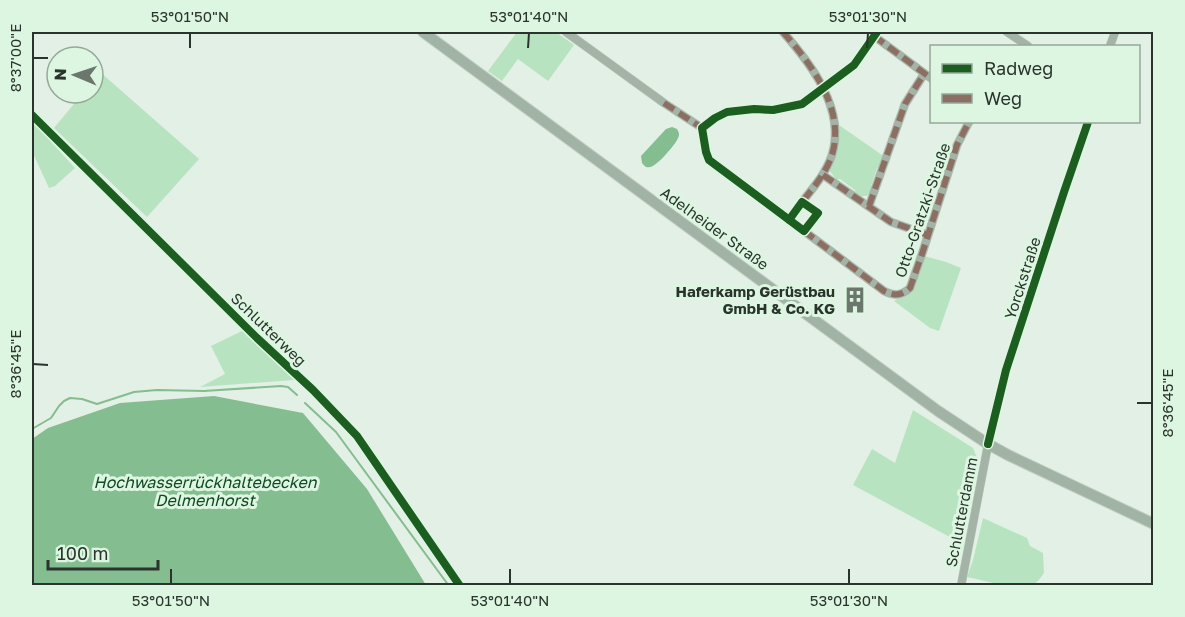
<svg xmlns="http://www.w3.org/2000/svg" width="1185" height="617" viewBox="0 0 1185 617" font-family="'Golos Text',sans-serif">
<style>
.green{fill:#b8e3c0}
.water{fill:#84bd90}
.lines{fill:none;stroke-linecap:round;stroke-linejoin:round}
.stream{stroke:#84bd90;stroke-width:2}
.minor-casing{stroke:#c3cdc5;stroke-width:9}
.secondary-casing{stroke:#c3cdc5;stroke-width:12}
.minor{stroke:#a3b4a6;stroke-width:8}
.secondary{stroke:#a0b3a4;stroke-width:10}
.quiet{stroke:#8d6e63;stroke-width:6;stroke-dasharray:12 6;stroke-linecap:butt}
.cycleway-casing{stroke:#ddf6e1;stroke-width:11}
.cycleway{stroke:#1b5e20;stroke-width:8}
.ticks{fill:none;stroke:#2a342c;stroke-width:2}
.labels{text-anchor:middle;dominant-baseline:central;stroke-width:6;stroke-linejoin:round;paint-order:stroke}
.street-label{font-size:15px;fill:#2a342c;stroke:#ddf6e1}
.poi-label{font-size:15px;font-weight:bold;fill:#2a342c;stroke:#ddf6e1;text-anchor:end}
.water-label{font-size:16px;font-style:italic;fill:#114922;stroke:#ddf6e1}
.neatline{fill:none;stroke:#2a342c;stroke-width:2}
.ticks-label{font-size:15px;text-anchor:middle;fill:#2a342c}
</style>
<rect width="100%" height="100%" fill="#e3f0e5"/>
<g class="green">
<path d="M517,32H556L574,45L548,81L518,59L502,81L488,71Z"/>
<path d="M100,72L199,159L147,217L54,128L83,93H93V80Z"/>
<path d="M32,121L75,168L55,186L49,188L32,151Z"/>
<path d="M836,123L882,155L881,166L877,168L871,186L873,189L867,196H861L856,194L855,190L840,179H836L829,170Z"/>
<path d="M924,256L946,262L961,268L939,331L930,328L894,301L912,290Z"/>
<path d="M242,331L294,380L200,387L225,374L211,346Z"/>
<path d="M913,410L973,448L977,458L961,543L853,485L872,449L895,463Z"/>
<path d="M983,518L1027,538L1030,546L1043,553L1044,573C1041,577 1038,582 1034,584C1020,591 982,580 967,577L973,560Z"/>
</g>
<g class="water">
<path d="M672,127L677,129C679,133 680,134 678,138C676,144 656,167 650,167C645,168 645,166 642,163L641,156L666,129Z"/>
<path d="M214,396L303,413L367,489L426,585H32V439L48,428L120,403Z"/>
</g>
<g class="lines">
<g class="stream">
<path d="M305,403L336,432L449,586"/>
<path d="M32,429L51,418L59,406L64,401L70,398L82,399L97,404L134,392L157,390L204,391L281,386L288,387L297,395"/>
</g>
<g class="minor-casing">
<g id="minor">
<path d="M566,32L664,103L702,128"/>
<path d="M783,32C811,64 846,109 832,155C826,173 814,187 802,202"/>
<path d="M1007,32L1028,46"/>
<path d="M874,36L932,79"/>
<path d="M1110,46L1115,32"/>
<path d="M32,115L257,338L313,390L357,436L460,586"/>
<path d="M823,175L891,222L928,235"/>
<path d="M869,206L905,104L924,74"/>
<path d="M789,220L802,202L818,213L804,231L709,160L706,152L702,128L715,118L727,112L754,109L773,110L802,104L854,65L877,32"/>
<path d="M804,231L884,291C894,296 901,296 910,288L922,254L957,145L969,122"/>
<path d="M961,586L987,450L1006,370L1064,192L1088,122"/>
</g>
</g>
<g class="secondary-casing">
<path id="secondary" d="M423,32L938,411L988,444L1008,455L1154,524"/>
</g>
<use href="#minor" class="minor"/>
<use href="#secondary" class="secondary"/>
<g class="quiet">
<path d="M783,32C811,64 846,109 832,155C826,173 814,187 802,202"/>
<path d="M874,36L932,79"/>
<path d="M664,103L702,128"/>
<path d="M823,175L891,222L928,235"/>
<path d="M869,206L905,104L924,74"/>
<path d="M804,231L884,291C894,296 901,296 910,288L922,254L957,145L969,122"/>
</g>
<g class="cycleway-casing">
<g id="cycleway">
<path d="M32,115L257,338L313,390L357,436L460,586"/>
<path d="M789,220L802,202L818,213L804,231L709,160L706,152L702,128L715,118L727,112L754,109L773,110L802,104L854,65L877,32"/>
<path d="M988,444L1006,370L1064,192L1088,122"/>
</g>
</g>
<use href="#cycleway" class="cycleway"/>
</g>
<path class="ticks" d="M190,48V33M528,48L529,33M867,48L868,33M33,58H48M33,364L48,365M1137,403H1152M171,584V569M510,584V569M849,584V569"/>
<defs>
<g id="building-bare" transform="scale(2.07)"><path d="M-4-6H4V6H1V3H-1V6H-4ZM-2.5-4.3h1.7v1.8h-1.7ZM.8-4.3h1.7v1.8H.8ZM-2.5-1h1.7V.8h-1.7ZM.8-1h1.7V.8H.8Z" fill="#6b766d" stroke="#ddf6e1" stroke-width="2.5" paint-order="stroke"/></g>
</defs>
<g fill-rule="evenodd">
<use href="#building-bare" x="855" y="300"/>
</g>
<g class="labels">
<g class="street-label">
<text transform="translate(922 210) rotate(-71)">Otto-Gratzki-Straße</text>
<text transform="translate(715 228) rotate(36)">Adelheider Straße</text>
<text transform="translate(1022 278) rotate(-72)">Yorckstraße</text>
<text transform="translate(269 329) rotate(44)">Schlutterweg</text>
<text transform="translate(961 512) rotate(-79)">Schlutterdamm</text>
</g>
<g class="poi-label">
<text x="835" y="291">Haferkamp Gerüstbau<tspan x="835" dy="17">GmbH &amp; Co. KG</tspan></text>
</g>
<g class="water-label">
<text x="205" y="482">Hochwasserrückhaltebecken<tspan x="205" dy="18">Delmenhorst</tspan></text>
</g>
</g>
<rect width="1185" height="617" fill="none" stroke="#ddf6e1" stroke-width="66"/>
<rect x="930" y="45" width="210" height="78" fill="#ddf6e1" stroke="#95a899" stroke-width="1.5"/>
<rect x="942" y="64" width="30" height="9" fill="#1b5e20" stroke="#95a899" stroke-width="1.5"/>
<text x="984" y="75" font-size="18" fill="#2a342c">Radweg</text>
<rect x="942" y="94" width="30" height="9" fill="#8d6e63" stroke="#95a899" stroke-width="1.5"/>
<text x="984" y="105" font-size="18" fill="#2a342c">Weg</text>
<g transform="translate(75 75) rotate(272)"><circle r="28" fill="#ddf6e1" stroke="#95a899" stroke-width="1.5"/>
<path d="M0-4.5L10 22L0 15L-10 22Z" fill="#6b766d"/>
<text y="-9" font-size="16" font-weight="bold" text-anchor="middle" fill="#2a342c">N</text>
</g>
<path d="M48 560v9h110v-9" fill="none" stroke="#2a342c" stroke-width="3"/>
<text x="57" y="560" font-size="18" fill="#2a342c" stroke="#ddf6e1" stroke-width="4.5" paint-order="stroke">100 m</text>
<rect x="33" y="33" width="1119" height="551" class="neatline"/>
<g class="ticks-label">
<text x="190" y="22">53°01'50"N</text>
<text x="529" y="22">53°01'40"N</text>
<text x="868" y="22">53°01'30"N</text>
<text transform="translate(16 58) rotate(-90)" y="5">8°37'00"E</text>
<text transform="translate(16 364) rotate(-90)" y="5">8°36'45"E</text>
<text transform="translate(1168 403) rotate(-90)" y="5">8°36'45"E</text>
<text x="171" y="606">53°01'50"N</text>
<text x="510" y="606">53°01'40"N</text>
<text x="849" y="606">53°01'30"N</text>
</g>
</svg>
